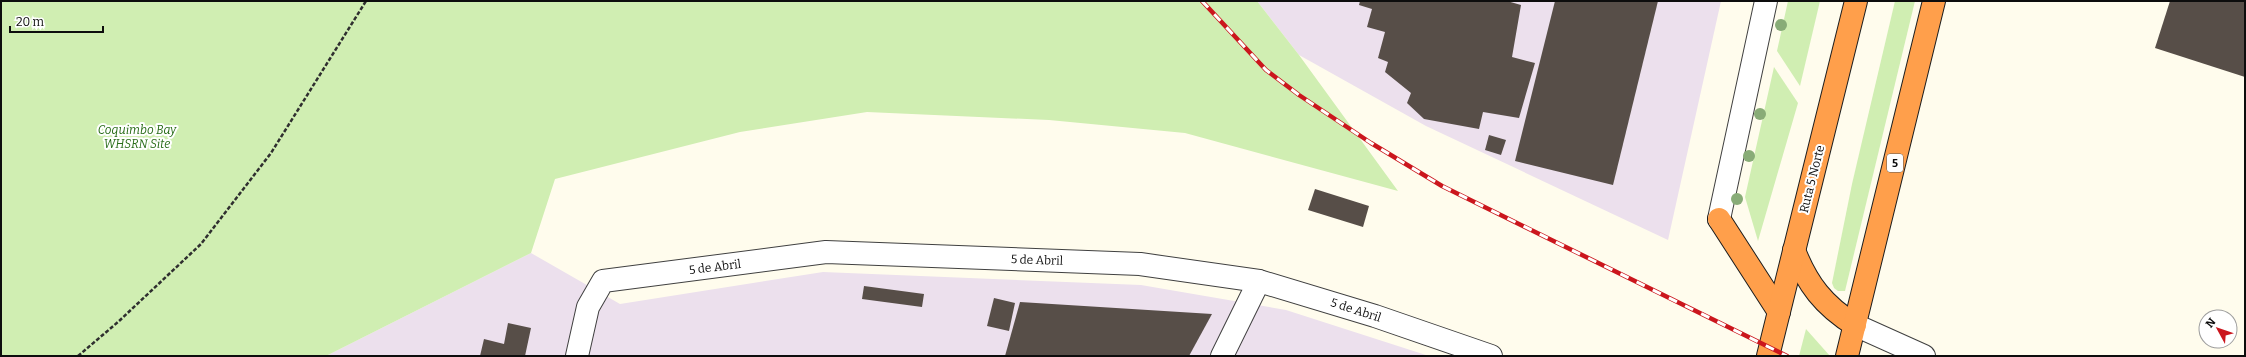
<svg xmlns="http://www.w3.org/2000/svg" width="2246" height="357" viewBox="0 0 2246 357" font-family="Bitter,serif">
<style>
.industrial{fill:#ece0ed}
.green{fill:#d0eeb2}
.building{fill:#574e48}
.lines{fill:none;stroke-linecap:round;stroke-linejoin:round}
.street-casing{stroke:#404040;stroke-width:24}
.highway-casing{stroke:#1e1e1e;stroke-width:24}
.path{stroke:#2f2f2f;stroke-width:2.5;stroke-dasharray:4 2;stroke-linecap:butt}
.street{stroke:#fff;stroke-width:22}
.highway{stroke:#ff9f4b;stroke-width:22}
.rail-casing{stroke:#cb161d;stroke-width:4.5}
.rail{stroke:#fff;stroke-width:3;stroke-dasharray:9;stroke-linecap:butt}
.tree{fill:#88ac77}
.labels{text-anchor:middle;dominant-baseline:central;stroke-width:4;stroke-linejoin:round;paint-order:stroke}
.shield{fill:#fff;stroke:#565656;stroke-width:1}
.shield-label{font-size:11px;font-weight:bold;fill:#0d0d0d}
.park-label{font-size:12px;font-style:italic;fill:#276b16;stroke:#fff}
.street-label{font-size:12px;fill:#0d0d0d;stroke:#fff}
</style>
<rect width="100%" height="100%" fill="#fffced"/>
<g class="industrial">
<path d="M1257,1H1721L1668,240L1426,126L1299,55Z"/>
<path d="M531,253L620,304L823,272L1141,285L1286,310L1429,356H326Z"/>
</g>
<g class="green">
<path d="M1,1H1257L1299,55L1398,191L1185,133L1049,120L867,112L740,132L555,179L531,253L326,356H1Z"/>
<path d="M1788,1H1820L1800,86L1777,51Z"/>
<path d="M1895,1H1915L1845,291H1838L1834,288L1832,283L1852,184Z"/>
<path d="M1774,67L1798,103L1758,241L1745,197Z"/>
<path d="M1806,329L1830,356H1799Z"/>
</g>
<g class="building">
<path d="M1360,1H1507L1521,5L1512,57L1535,63L1519,118L1483,112L1479,129L1424,119L1407,103L1411,93L1385,72L1388,62L1378,58L1385,32L1367,27L1372,9L1359,5Z"/>
<path d="M1555,1H1658L1613,185L1515,161Z"/>
<path d="M2170,1H2245V77L2155,48Z"/>
<path d="M1489,135L1506,140L1501,155L1485,150Z"/>
<path d="M1315,189L1369,206L1363,227L1308,210Z"/>
<path d="M864,286L924,294L922,307L862,299Z"/>
<path d="M994,298L1015,303L1009,331L987,326Z"/>
<path d="M1020,302L1212,314L1189,356H1005Z"/>
<path d="M508,323L531,328L525,356H480L484,339L504,344Z"/>
</g>
<g class="lines">
<g class="street-casing">
<g id="street">
<path d="M1719,219L1766,1"/>
<path d="M1855,325L1924,356"/>
<path d="M577,356L588,307L603,281L826,252L1140,264L1259,281L1375,316L1491,356"/>
<path d="M1222,356L1259,281"/>
</g>
</g>
<g class="highway-casing">
<g id="highway">
<path d="M1719,219L1779,312"/>
<path d="M1794,250C1807,284 1824,306 1855,325"/>
<path d="M1768,356L1856,1"/>
<path d="M1847,356L1934,1"/>
</g>
</g>
<path class="path" d="M78,356L118,322L201,244L271,153L366,1"/>
<use href="#street" class="street"/>
<use href="#highway" class="highway"/>
<g class="rail-casing">
<path id="rail" d="M1202,1L1266,70L1299,95L1371,143L1442,186L1787,356"/>
</g>
<use href="#rail" class="rail"/>
</g>
<g class="tree">
<circle cx="1781" cy="25" r="6"/>
<circle cx="1760" cy="114" r="6"/>
<circle cx="1749" cy="156" r="6"/>
<circle cx="1737" cy="199" r="6"/>
</g>
<g class="labels">
<rect class="shield" x="1887" y="154" width="16" height="18" rx="3"/>
<g class="shield-label">
<text x="1895" y="163">5</text>
</g>
<g class="park-label">
<text x="137" y="130">Coquimbo Bay<tspan x="137" dy="14">WHSRN Site</tspan></text>
</g>
<g class="street-label">
<text transform="translate(1812 179) rotate(-76)">Ruta 5 Norte</text>
<text transform="translate(1037 260) rotate(2)">5 de Abril</text>
<text transform="translate(715 267) rotate(-7)">5 de Abril</text>
<text transform="translate(1356 310) rotate(18)">5 de Abril</text>
</g>
</g>
<rect width="2246" height="357" fill="none" stroke="#0d0d0d" stroke-width="4"/>
<g transform="translate(2218 329) rotate(310)"><circle r="19" fill="#ffffff" stroke="#9e9e9e"/>
<path d="M0-3L7 15L0 10L-7 15Z" fill="#cb161d"/>
<text y="-6" font-size="11" font-weight="bold" text-anchor="middle" fill="#0d0d0d">N</text>
</g>
<path d="M10 26v6h93v-6" fill="none" stroke="#0d0d0d" stroke-width="2"/>
<text x="16" y="26" font-size="12" fill="#0d0d0d" stroke="#ffffff" stroke-width="3" paint-order="stroke">20 m</text>
</svg>
